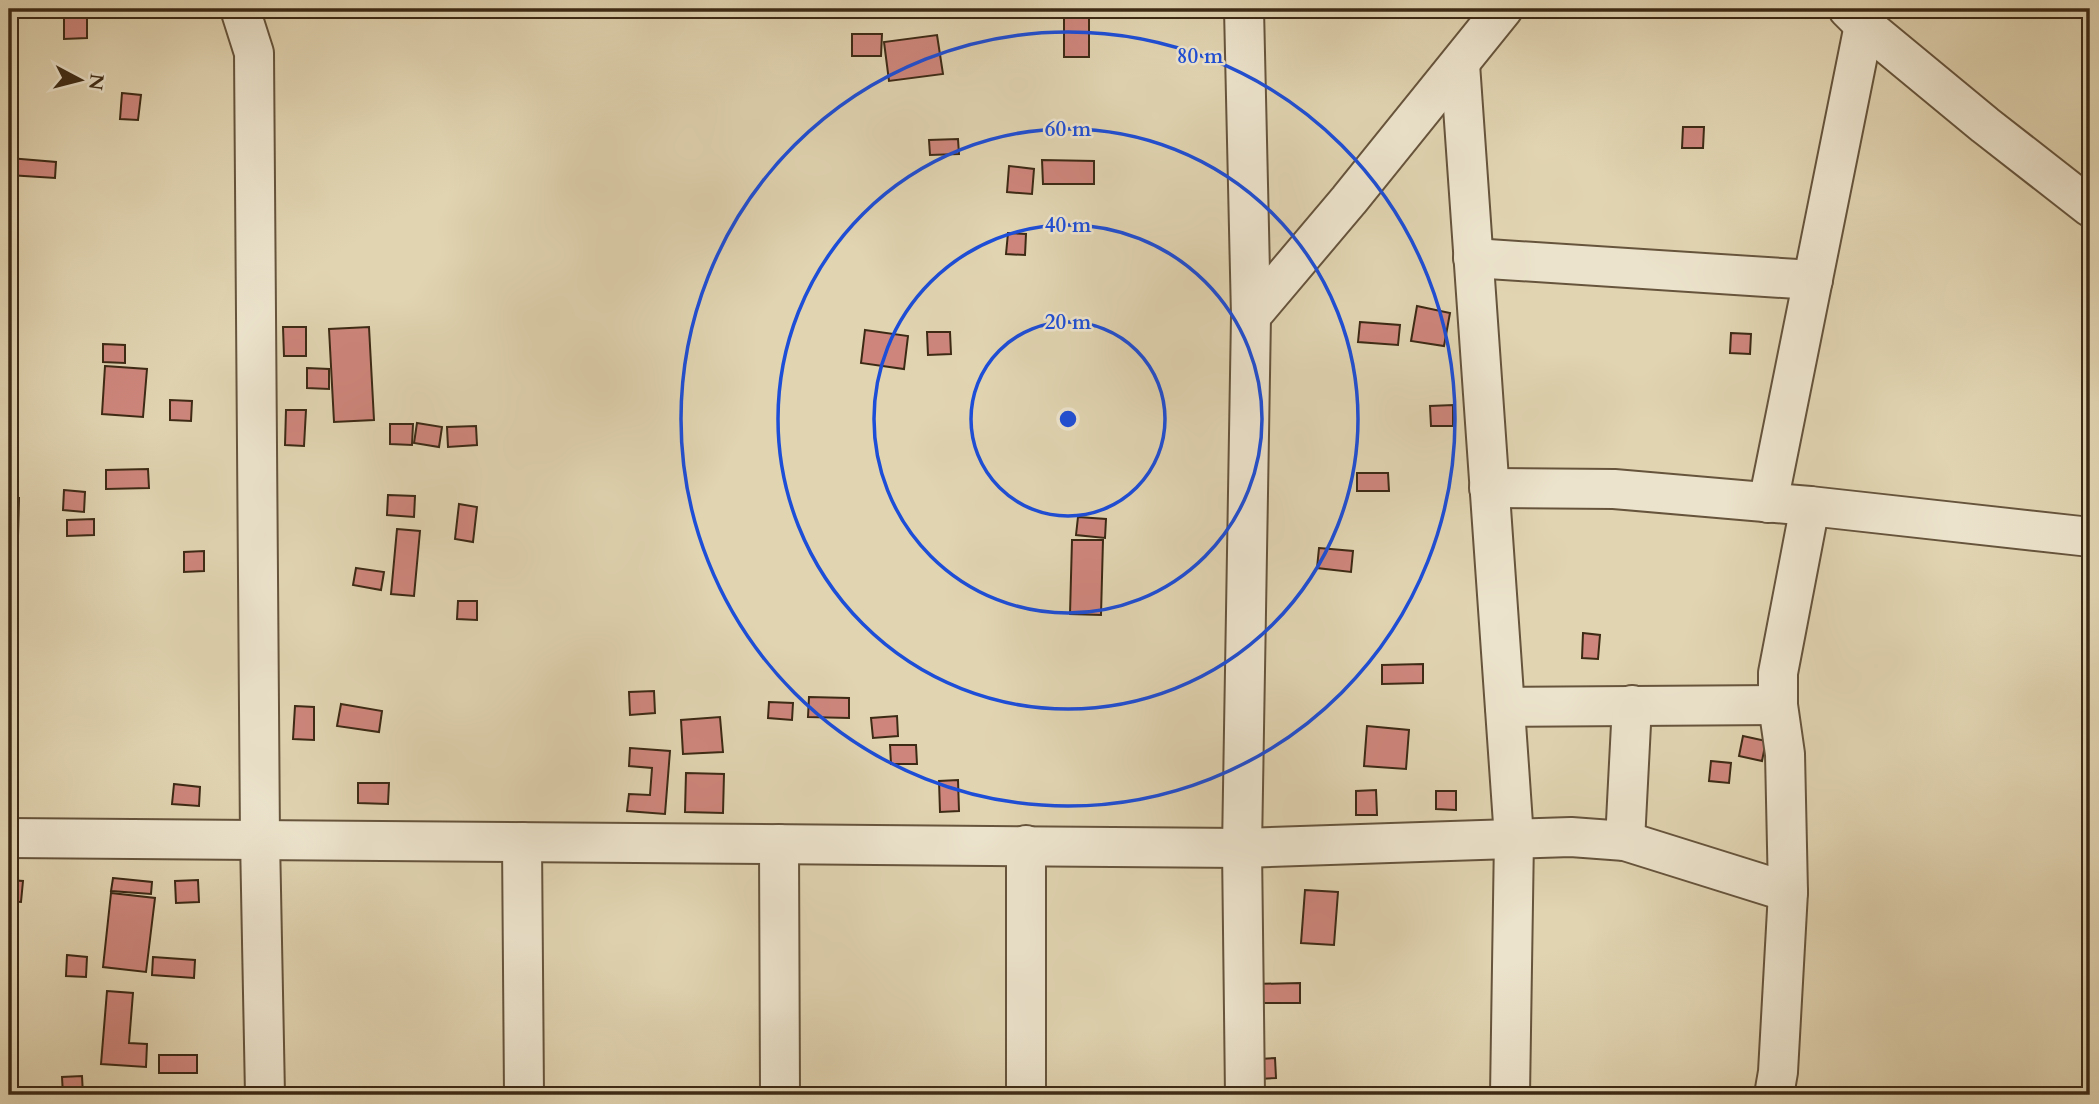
<svg xmlns="http://www.w3.org/2000/svg" width="2099" height="1104" viewBox="0 0 2099 1104" font-family="Cardo,serif">
<style>
.building{fill:#ce867c;stroke:#3d2a15;stroke-width:2}
.lines{fill:none;stroke-linecap:round;stroke-linejoin:round}
.street-casing{stroke:#66543c;stroke-width:42}
.street{stroke:#ece3cc;stroke-width:38}
.ring{fill:none;stroke:#1d4ed8;stroke-width:3.5}
.centre{fill:#1d4ed8;stroke:#ece3cc;stroke-width:3.5}
.ring-label{font-size:21px;text-anchor:middle;font-weight:bold;fill:#1d4ed8;stroke:#ece3cc;stroke-width:5;stroke-linejoin:round;paint-order:stroke}
</style>
<rect width="100%" height="100%" fill="#e1d4b1"/>
<filter id="stains"><feTurbulence type="fractalNoise" baseFrequency=".00286" numOctaves="4"/><feColorMatrix values="0 0 0 0 .2 0 0 0 0 .09 0 0 0 0 .02 0 0 0 .5 -.17"/></filter>
<radialGradient id="worn" r=".72"><stop offset=".6" stop-color="#630" stop-opacity="0"/><stop offset="1" stop-color="#630" stop-opacity=".3"/></radialGradient>
<g class="building">
<rect x="1064" y="10" width="25" height="47"/>
<path d="M64,16H87V38L64,39Z"/>
<path d="M852,34H882L881,56H852Z"/>
<path d="M937,35L943,74L889,81L884,42Z"/>
<path d="M122,93L141,95L138,120L120,119Z"/>
<path d="M1683,127H1704L1703,148H1682Z"/>
<path d="M958,139L959,154L930,155L929,140Z"/>
<path d="M9,158L56,162L55,178L9,175Z"/>
<path d="M1042,160L1094,161V184H1043Z"/>
<path d="M1009,166L1034,169L1032,194L1007,192Z"/>
<path d="M1008,233L1026,234L1025,255L1006,254Z"/>
<path d="M1417,306L1450,313L1444,346L1411,341Z"/>
<path d="M1360,322L1400,325L1398,345L1358,342Z"/>
<path d="M283,327H306V356H284Z"/>
<path d="M369,327L374,420L334,422L329,329Z"/>
<path d="M865,330L908,336L904,369L861,363Z"/>
<path d="M927,332H950L951,354L928,355Z"/>
<path d="M1731,333L1751,334L1750,354L1730,353Z"/>
<path d="M103,344L125,345V363L103,362Z"/>
<path d="M105,366L147,369L143,417L102,414Z"/>
<path d="M307,368L329,369V389L307,388Z"/>
<path d="M170,400L192,401L191,421L170,420Z"/>
<path d="M1453,405V426H1431L1430,406Z"/>
<path d="M286,410H306L304,446L285,445Z"/>
<path d="M417,423L442,427L439,447L414,443Z"/>
<path d="M390,424H413L412,445L390,444Z"/>
<path d="M476,426L477,445L448,447L447,427Z"/>
<path d="M148,469L149,488L106,489V470Z"/>
<path d="M1357,473H1388L1389,491H1357Z"/>
<path d="M64,490L85,492L84,512L63,510Z"/>
<path d="M388,495L415,496L414,517L387,515Z"/>
<path d="M9,498H19L18,536H9Z"/>
<path d="M459,504L477,507L473,542L455,539Z"/>
<path d="M1078,517L1106,519L1105,538L1076,535Z"/>
<path d="M94,519V535L67,536V520Z"/>
<path d="M397,529L420,531L414,596L391,594Z"/>
<path d="M1072,540H1103L1101,615L1070,614Z"/>
<path d="M1319,548L1353,551L1351,572L1317,568Z"/>
<path d="M204,551V571L184,572V552Z"/>
<path d="M356,568L384,572L381,590L353,585Z"/>
<path d="M458,601H477V620L457,619Z"/>
<path d="M1583,633L1600,635L1598,659L1582,658Z"/>
<path d="M1423,664V683L1382,684V665Z"/>
<path d="M654,691L655,713L630,715L629,692Z"/>
<path d="M809,697L849,698V718L808,717Z"/>
<path d="M769,702L793,703L792,720L768,718Z"/>
<path d="M341,704L382,711L379,732L337,726Z"/>
<path d="M295,706L314,707V740L293,739Z"/>
<path d="M897,716L898,736L873,738L871,718Z"/>
<path d="M720,717L723,752L683,754L681,720Z"/>
<path d="M1367,726L1409,730L1406,769L1364,766Z"/>
<path d="M1743,736L1766,741L1762,761L1739,756Z"/>
<path d="M890,745H916L917,764H891Z"/>
<path d="M630,748L670,751L665,814L627,811L629,794L650,795L652,768L629,766Z"/>
<path d="M1711,761L1731,763L1729,783L1709,781Z"/>
<path d="M686,773L724,774L723,813L685,812Z"/>
<path d="M958,780L959,811L940,812L939,781Z"/>
<path d="M358,783H389L388,804L358,803Z"/>
<path d="M174,784L200,787L199,806L172,804Z"/>
<path d="M1376,790L1377,815H1356V791Z"/>
<path d="M1436,791H1456V810L1436,809Z"/>
<path d="M113,878L152,882L151,894L111,891Z"/>
<path d="M9,880L23,881L21,902L9,901Z"/>
<path d="M198,880L199,902L176,903L175,881Z"/>
<path d="M1305,890L1338,892L1334,945L1301,943Z"/>
<path d="M111,893L155,898L146,972L103,967Z"/>
<path d="M67,955L87,957L86,977L66,976Z"/>
<path d="M153,957L195,960L194,978L152,975Z"/>
<path d="M1300,983V1003H1254L1253,984Z"/>
<path d="M107,991L133,993L129,1043L147,1044L146,1067L101,1064Z"/>
<rect x="159" y="1055" width="38" height="18"/>
<path d="M1275,1058L1276,1078L1242,1080L1241,1060Z"/>
<path d="M82,1076L83,1095H63L62,1077Z"/>
</g>
<g class="lines">
<g class="street-casing">
<g id="street">
<path d="M240,9L254,53L260,839L265,1095"/>
<path d="M1244,9L1251,316L1242,848L1245,1095"/>
<path d="M1848,9L1864,25L1985,125L2090,207"/>
<path d="M1460,64L1514,838L1510,1095"/>
<path d="M1473,258L1813,280"/>
<path d="M1251,316L1349,200L1503,9"/>
<path d="M1489,488L1614,489L1810,506L2090,537"/>
<path d="M1768,503L1864,25"/>
<path d="M1505,707L1778,705"/>
<path d="M9,838L1242,848L1571,837L1625,841L1788,892"/>
<path d="M1625,841L1632,705"/>
<path d="M522,842L524,1095"/>
<path d="M779,844L780,1095"/>
<path d="M1026,1095V845"/>
<path d="M1774,1095L1778,1072L1788,892L1785,754L1778,705V673L1810,506"/>
</g>
</g>
<use href="#street" class="street"/>
</g>
<g class="ring">
<circle cx="1068" cy="419" r="97"/>
<circle cx="1068" cy="419" r="194"/>
<circle cx="1068" cy="419" r="290"/>
<circle cx="1068" cy="419" r="387"/>
</g>
<circle cx="1068" cy="419" r="10" class="centre"/>
<g class="ring-label">
<text x="1200" y="63">80 m</text>
<text x="1068" y="136">60 m</text>
<text x="1068" y="232">40 m</text>
<text x="1068" y="329">20 m</text>
</g>
<rect width="2099" height="1104" fill="none" stroke="#e1d4b1" stroke-width="35"/>
<rect x="10" y="10" width="2078" height="1083" fill="none" stroke="#3d2a15" stroke-width="3.5"/>
<rect x="18" y="18" width="2064" height="1069" fill="none" stroke="#3d2a15" stroke-width="2"/>
<g transform="translate(80 80) rotate(97)" stroke="#ece3cc" stroke-width="5" paint-order="stroke">
<path d="M0-5L12 26L0 18L-12 26Z" fill="#3d2a15"/>
<text y="-10" font-size="19" font-weight="bold" text-anchor="middle" fill="#3d2a15">N</text>
</g>
<rect width="100%" height="100%" filter="url(#stains)"/>
<rect width="100%" height="100%" fill="url(#worn)"/>
</svg>
